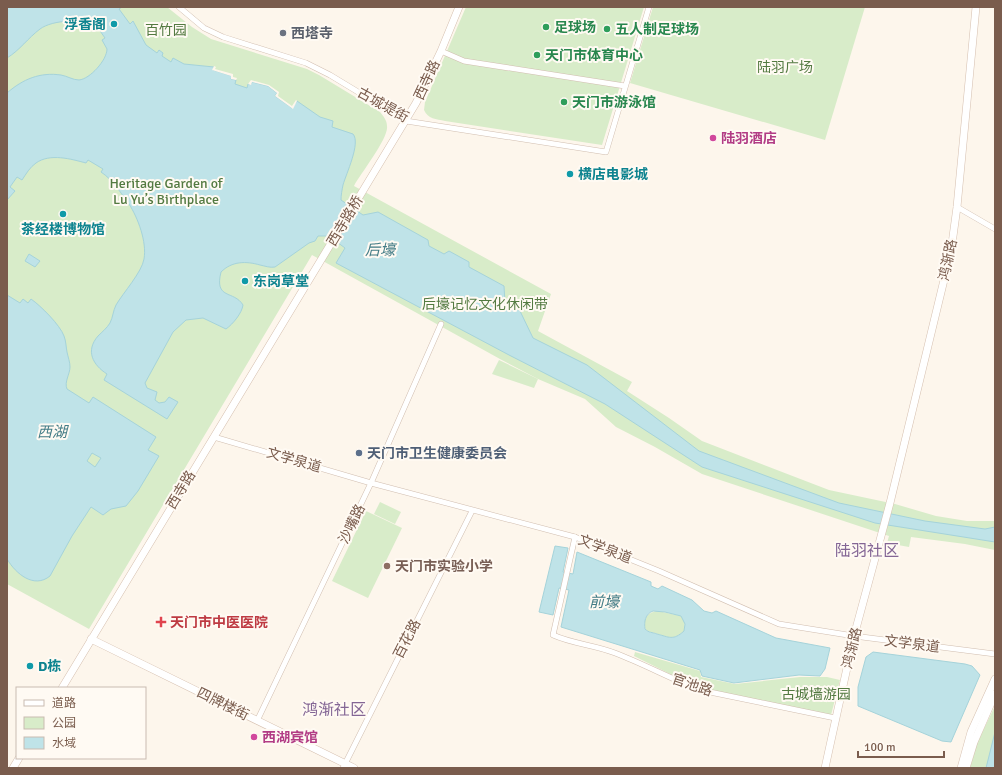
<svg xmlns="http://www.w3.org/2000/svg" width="1002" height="775" viewBox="0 0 1002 775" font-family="Signika,'Noto Sans SC',sans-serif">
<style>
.green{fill:#d8ecc9}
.water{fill:#bfe3e8;stroke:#a5d3da;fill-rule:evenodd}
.pier{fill:#fdf6ec}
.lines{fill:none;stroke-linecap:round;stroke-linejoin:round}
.street-casing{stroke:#d1beb0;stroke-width:6}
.secondary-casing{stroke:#d6c0b0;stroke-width:8}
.street{stroke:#fff;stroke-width:5}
.secondary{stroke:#fff;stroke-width:7}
.culture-dot{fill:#0f9aa8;stroke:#fffaf3;stroke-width:1.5}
.leisure-dot{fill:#2e9e5b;stroke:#fffaf3;stroke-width:1.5}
.worship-dot{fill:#6b7280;stroke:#fffaf3;stroke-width:1.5}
.hotel-dot{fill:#d1479c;stroke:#fffaf3;stroke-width:1.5}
.service-dot{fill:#5c6f8a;stroke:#fffaf3;stroke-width:1.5}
.education-dot{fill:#8d6e63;stroke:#fffaf3;stroke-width:1.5}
.health-dot{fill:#e0444e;stroke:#fffaf3;stroke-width:1.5}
.labels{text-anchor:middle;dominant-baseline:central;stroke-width:4;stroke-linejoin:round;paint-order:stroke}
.culture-label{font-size:14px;font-weight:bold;fill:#0d838f;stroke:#fffaf3;text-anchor:start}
.leisure-label{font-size:14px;font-weight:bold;fill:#27864d;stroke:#fffaf3;text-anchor:start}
.park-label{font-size:14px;fill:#537a41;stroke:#fffaf3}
.worship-label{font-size:14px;font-weight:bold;fill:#5b616d;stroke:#fffaf3;text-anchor:start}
.street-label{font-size:14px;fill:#7a5c4d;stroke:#fffaf3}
.hotel-label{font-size:14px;font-weight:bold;fill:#b23c85;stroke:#fffaf3;text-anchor:start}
.service-label{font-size:14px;font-weight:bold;fill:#4e5e75;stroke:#fffaf3;text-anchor:start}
.education-label{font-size:14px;font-weight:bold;fill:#785e54;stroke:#fffaf3;text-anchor:start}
.health-label{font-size:14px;font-weight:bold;fill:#be3a42;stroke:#fffaf3;text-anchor:start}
.water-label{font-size:15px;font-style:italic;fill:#437c86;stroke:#fffaf3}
.quarter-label{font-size:16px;fill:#846695;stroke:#fffaf3}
</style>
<rect width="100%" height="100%" fill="#fdf6ec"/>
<g class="green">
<path d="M7,7H167L192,27L211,39L307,69L319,75L380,112C383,116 387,120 387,126C389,138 361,173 354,186L551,294L538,331L632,382L627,391L669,418L702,441L829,490L895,504L936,516L967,521H995V550L965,544L911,537L909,547L887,543L889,536L702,474L655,447L616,427L585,399L538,379L500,359L312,255L89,629L7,584Z"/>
<path d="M466,7H644L602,145L445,121C436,119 428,119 424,110L425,102Z"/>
<path d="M653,7H865L825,140L630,83Z"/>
<path d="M499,360L538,379L534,388L492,374Z"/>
<path d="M380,502L401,512L395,524L374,514Z"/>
<path d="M366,511L402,528L368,598L332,581Z"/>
<path d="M658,611L681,616L685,622L684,631C674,640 669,638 658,634C653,632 650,633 646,630C642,620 647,612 658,611Z"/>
<path d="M635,652L700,671L701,677L735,684L800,677H827L840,680L831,715L698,688L634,656Z"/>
<path d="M995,706V768H970L977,743Z"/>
</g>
<g class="water">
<path d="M7,7H122L119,9L130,24L133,21L146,45L157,53L159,50L163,53L162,56L171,62L173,58L184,64L214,67L213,70L232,76L231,79L236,80L235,84L247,88L248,84H251L252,82L268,86L277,93L275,96L292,108L297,101L320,117L333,121L332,127L353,134C361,143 346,174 343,185C342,190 341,195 341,200L363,215L378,212L428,240L429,246L444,254L449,251L469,262V267L504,286L505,303L520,311L533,338L587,365L699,451L839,503L925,521L985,529L995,527V542L875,523L702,467L605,404L509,355L336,263L345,248L329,236H318L315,241L309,243L275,267C270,268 265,266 260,265C246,261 232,261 221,272C214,300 234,290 243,305C242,313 233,324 226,329L203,318L186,320L173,332L145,383L147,388L157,392L155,400L159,403L165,402L169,397L178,402L167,419L104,380L107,374C93,365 85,351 98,336C102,332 107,328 110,323C113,317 113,311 116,305C123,293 142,272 144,259C147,242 138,218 129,204C120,192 113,180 101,172L103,169L88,160L86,163C71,159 50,153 36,163C30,167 26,174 22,180L17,177L10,187L15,191L7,200V93C23,79 40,72 61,75C67,76 73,80 79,80C90,79 107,60 107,49L102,40L105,38L98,28L95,30C85,17 52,20 40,29C28,38 20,50 7,58Z"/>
<path d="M29,254L40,261L35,267L25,261Z"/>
<path d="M7,295L20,303L23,299L28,303L31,299C41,306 60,325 64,336C66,341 66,347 67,352C68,357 70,362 70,367C70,374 64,382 67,389L89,403L93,397L156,437L148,450L159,456L138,491L126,506L111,509L103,515L91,507L72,536L50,576C34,589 16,574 7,559ZM92,453L101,458L95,467L87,461Z"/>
<path d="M555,546L568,548L563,572L573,574L577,552L651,582V586L658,589L662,586L692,600L704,611L712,613L716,611L776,638L830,648L825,669L820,676L799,675L734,683L702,676L700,670L561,627L569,590L559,588L553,615L539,612ZM653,611L665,612L681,616L685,624L684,631C673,641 669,637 657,634C652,632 649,633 645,629C644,622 645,614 653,611Z"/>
<path d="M873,652L965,664L972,666L980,675L951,742L942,741L858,706V687L866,657Z"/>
<path d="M995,732V768H986Z"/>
</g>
<g class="pier">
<path d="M214,66L216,67L215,69L233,74V77L237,78L236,80L231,79V76L212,70Z"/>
<path d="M251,80L269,85L279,92L278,96L292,106L296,100L297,101L293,109L275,96L277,93L268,86L252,82L251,85L248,84Z"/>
</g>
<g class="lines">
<g class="street-casing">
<g id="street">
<path d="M179,7L204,28L223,37L306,63L330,75L406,121L606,152L649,7"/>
<path d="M441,51L464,61L625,86"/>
<path d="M957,207L995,229"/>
<path d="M214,437L371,483L575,537L659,571L779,624L854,636L995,654"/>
<path d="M575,537L553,635C573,644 595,645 615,653C644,664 671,679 700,690L835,718"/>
<path d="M257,721L371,483L441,324"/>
<path d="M343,768L472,511"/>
</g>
</g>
<g class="secondary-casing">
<g id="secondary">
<path d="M91,639L354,768"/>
<path d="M62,688L416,103L441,51L459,7"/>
<path d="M13,768L19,758"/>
<path d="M825,768L854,636L890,503L951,251L957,207L976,7"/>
<path d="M961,768L971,732L995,679"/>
<path d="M966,768L974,742L995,694"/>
</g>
</g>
<use href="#street" class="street"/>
<use href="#secondary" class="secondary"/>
</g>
<g class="culture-dot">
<circle cx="114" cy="24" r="4"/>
<circle cx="570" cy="174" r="4"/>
<circle cx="63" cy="214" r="4"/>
<circle cx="245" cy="281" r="4"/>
<circle cx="30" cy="666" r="4"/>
</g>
<g class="leisure-dot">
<circle cx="546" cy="27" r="4"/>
<circle cx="607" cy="29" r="4"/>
<circle cx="537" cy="55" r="4"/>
<circle cx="564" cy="102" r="4"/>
</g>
<circle class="worship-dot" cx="283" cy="33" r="4"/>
<g class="hotel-dot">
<circle cx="713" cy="138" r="4"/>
<circle cx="254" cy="737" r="4"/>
</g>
<circle class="service-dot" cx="359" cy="453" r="4"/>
<circle class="education-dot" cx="387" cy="566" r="4"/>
<path class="health-dot" d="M159 616h4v4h4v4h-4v4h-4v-4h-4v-4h4z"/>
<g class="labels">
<g class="culture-label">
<text x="106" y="24" text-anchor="end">浮香阁</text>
<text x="578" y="174">横店电影城</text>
<text x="63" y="229" text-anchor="middle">茶经楼博物馆</text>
<text x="253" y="281">东岗草堂</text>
<text x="38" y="666">D栋</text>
</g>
<g class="leisure-label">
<text x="554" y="27">足球场</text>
<text x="615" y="29">五人制足球场</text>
<text x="545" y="55">天门市体育中心</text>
<text x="572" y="102">天门市游泳馆</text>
</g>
<g class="park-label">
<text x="166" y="30">百竹园</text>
<text x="785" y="67">陆羽广场</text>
<text x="166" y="183">Heritage Garden of<tspan x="166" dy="16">Lu Yu’s Birthplace</tspan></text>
<text x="485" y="304">后壕记忆文化休闲带</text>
<text x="816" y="694">古城墙游园</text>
</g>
<g class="worship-label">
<text x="291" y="33">西塔寺</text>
</g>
<g class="street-label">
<text transform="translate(427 80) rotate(-65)">西寺路</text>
<text transform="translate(383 105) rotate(29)">古城堤街</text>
<text transform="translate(345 221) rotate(-59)">西寺路桥</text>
<text transform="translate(948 260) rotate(-78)">鸿渐路</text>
<text transform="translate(294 460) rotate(16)">文学泉道</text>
<text transform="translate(181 490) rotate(-59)">西寺路</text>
<text transform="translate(352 524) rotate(-64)">沙嘴路</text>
<text transform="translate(605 549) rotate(21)">文学泉道</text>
<text transform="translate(407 639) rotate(-63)">百花路</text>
<text transform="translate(912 644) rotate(7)">文学泉道</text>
<text transform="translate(852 648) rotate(-76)">鸿渐路</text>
<text transform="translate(692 685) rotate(19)">官池路</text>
<text transform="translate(223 704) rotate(26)">四牌楼街</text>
</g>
<g class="hotel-label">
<text x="721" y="138">陆羽酒店</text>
<text x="262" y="737">西湖宾馆</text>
</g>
<g class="service-label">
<text x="367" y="453">天门市卫生健康委员会</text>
</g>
<g class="education-label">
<text x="395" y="566">天门市实验小学</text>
</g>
<g class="health-label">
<text x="170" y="622">天门市中医医院</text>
</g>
<g class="water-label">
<text x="380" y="250">后壕</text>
<text x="52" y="432">西湖</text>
<text x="604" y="602">前壕</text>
</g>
<g class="quarter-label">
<text x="867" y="551">陆羽社区</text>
<text x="334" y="710">鸿渐社区</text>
</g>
</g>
<rect width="1002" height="775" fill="none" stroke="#7a5c4d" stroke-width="16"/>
<rect x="16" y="687" width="130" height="72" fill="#fffaf3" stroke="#cabbb1"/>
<rect x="24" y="700" width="20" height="6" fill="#ffffff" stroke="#cabbb1"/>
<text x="52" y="707" font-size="12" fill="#7a5c4d">道路</text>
<rect x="24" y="717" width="20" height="12" fill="#d8ecc9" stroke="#cabbb1"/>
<text x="52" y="727" font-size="12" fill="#7a5c4d">公园</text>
<rect x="24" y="737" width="20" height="12" fill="#bfe3e8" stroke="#cabbb1"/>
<text x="52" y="747" font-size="12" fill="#7a5c4d">水域</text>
<path d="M858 751v6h86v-6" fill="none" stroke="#7a5c4d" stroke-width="2"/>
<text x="864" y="751" font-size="12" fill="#7a5c4d" stroke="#fffaf3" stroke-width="3" paint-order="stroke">100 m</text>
</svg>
